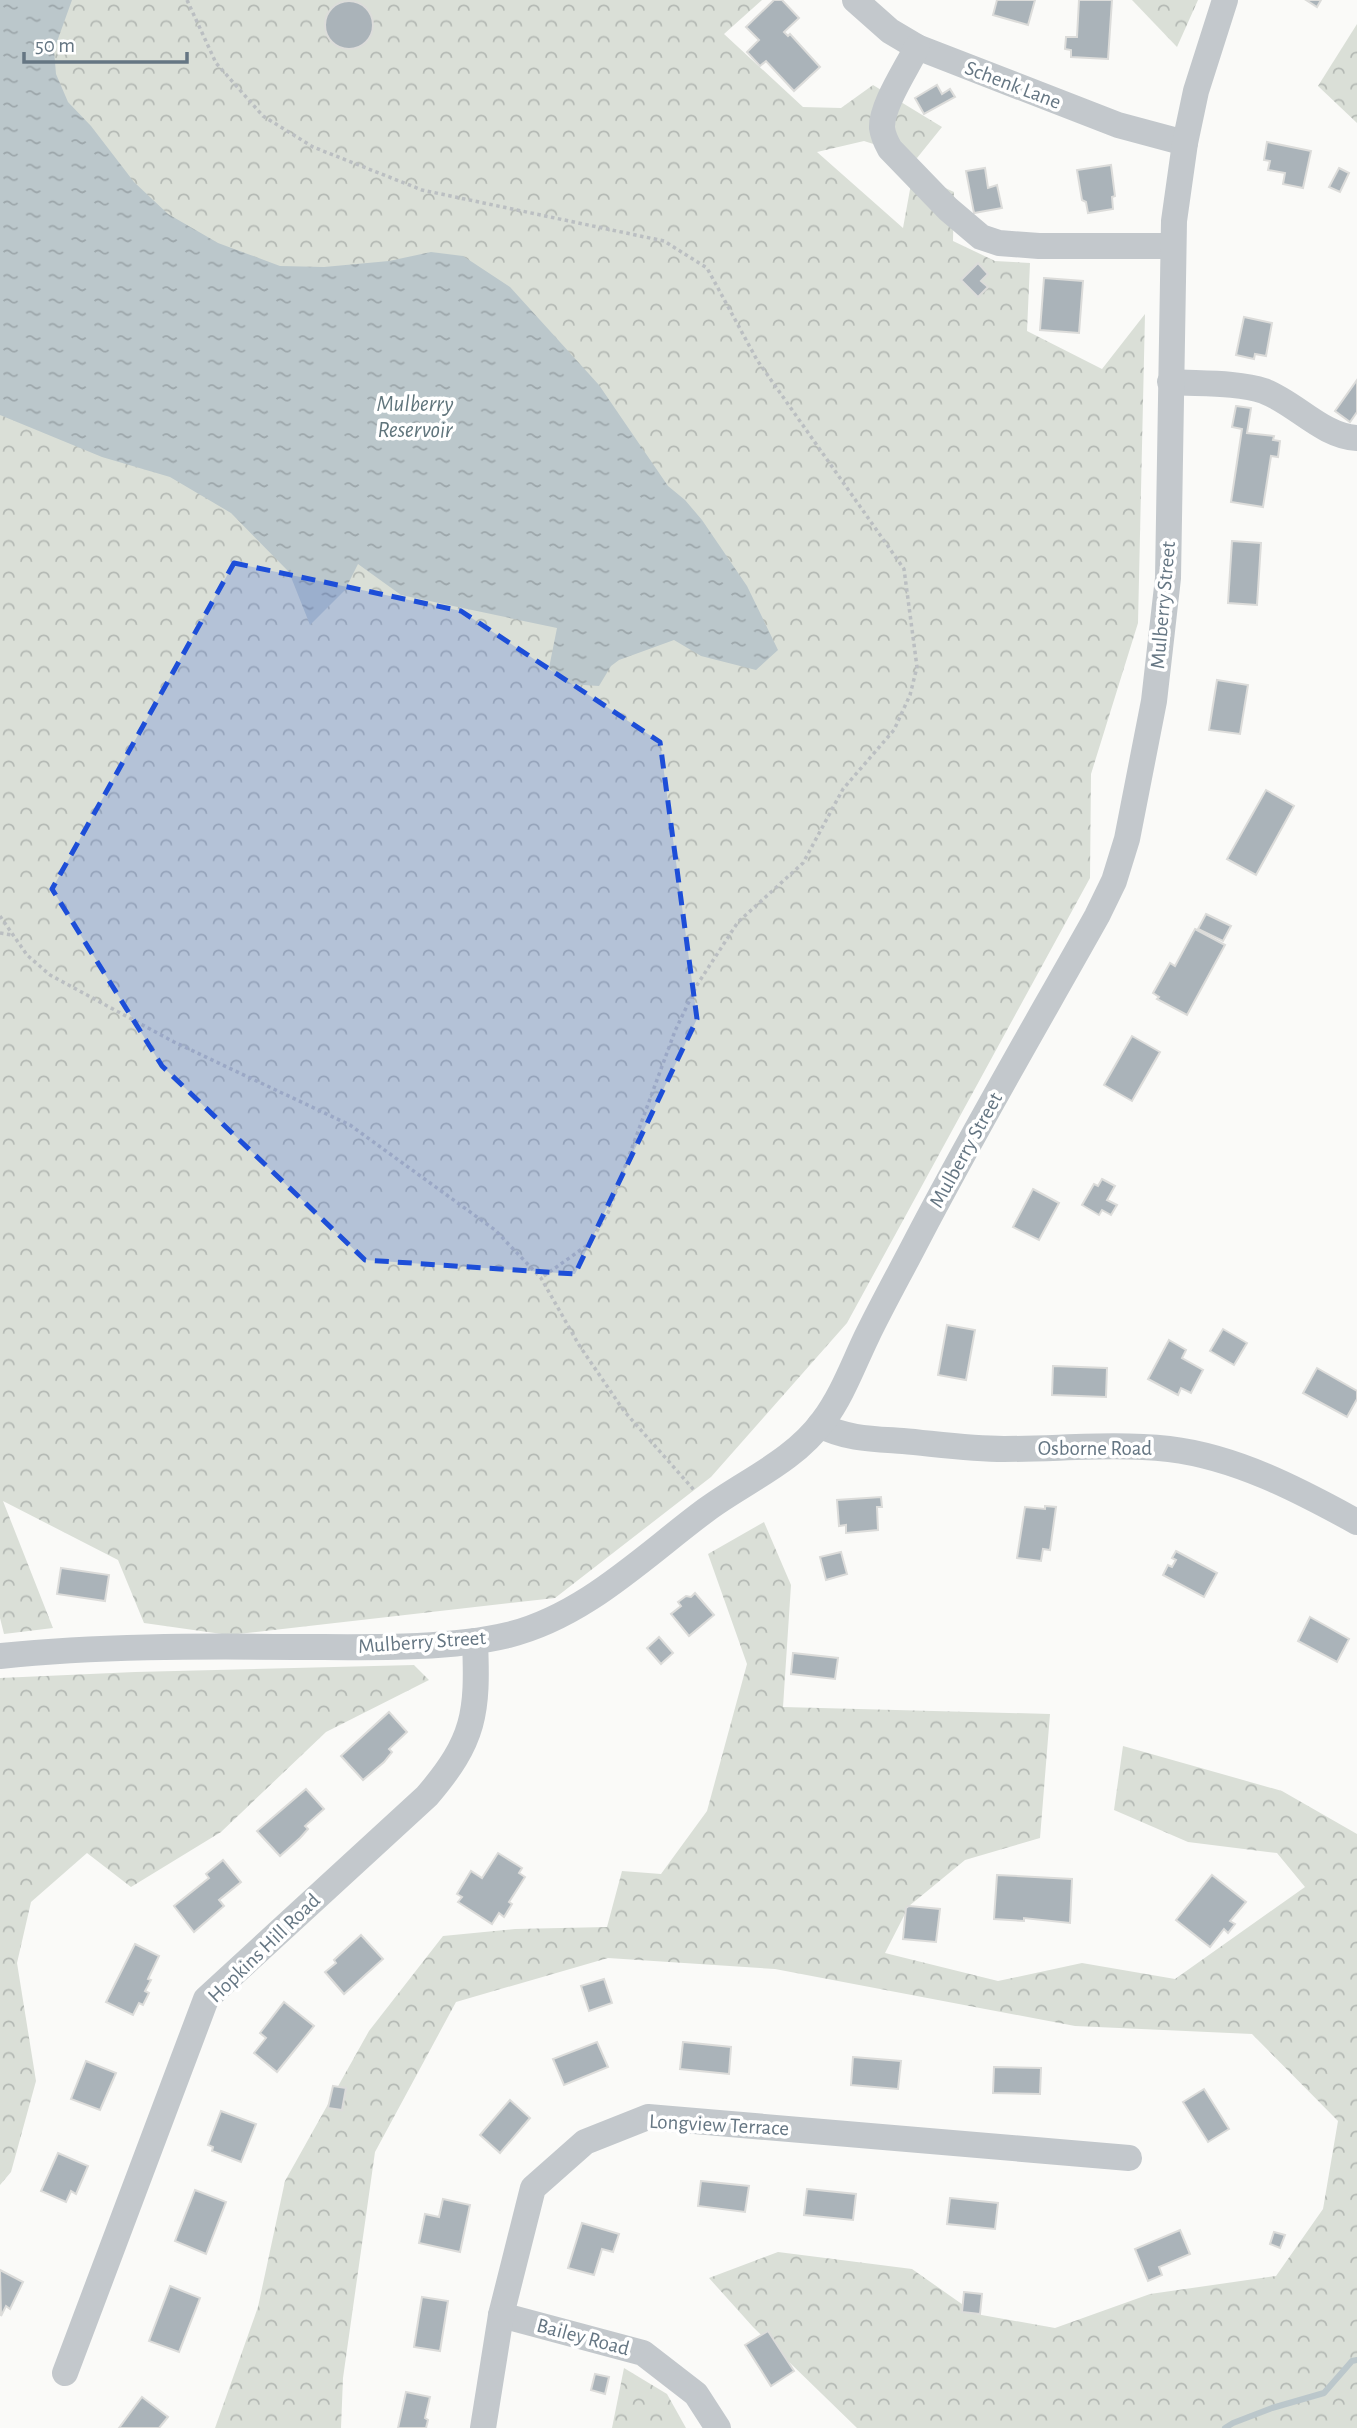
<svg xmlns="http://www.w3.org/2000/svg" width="1357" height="2428" viewBox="0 0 1357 2428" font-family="'Alegreya Sans',sans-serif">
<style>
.forest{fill:url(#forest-crowns)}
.water{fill:url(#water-ripples)}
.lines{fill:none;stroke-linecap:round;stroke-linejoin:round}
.stream{stroke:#bbc7cb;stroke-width:6}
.building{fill:#aab3b9;stroke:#dcdcda;stroke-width:2}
.path{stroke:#bbbfc2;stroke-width:3.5;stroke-dasharray:3.5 3.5;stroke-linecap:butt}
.minor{stroke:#c3c8cc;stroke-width:26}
.marked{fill:#1d4ed8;fill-opacity:0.2;stroke:#1d4ed8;stroke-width:5;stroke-dasharray:14 9;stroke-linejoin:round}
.labels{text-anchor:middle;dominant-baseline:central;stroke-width:7;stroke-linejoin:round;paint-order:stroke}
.street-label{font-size:21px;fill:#657683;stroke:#fff}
.water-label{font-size:23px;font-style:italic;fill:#60757c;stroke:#fff}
</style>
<defs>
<pattern id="forest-crowns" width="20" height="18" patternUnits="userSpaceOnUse" patternTransform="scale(1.75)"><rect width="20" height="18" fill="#dadfd7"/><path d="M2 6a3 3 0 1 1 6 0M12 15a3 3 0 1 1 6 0" fill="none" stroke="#b4b9b4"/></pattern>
<pattern id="water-ripples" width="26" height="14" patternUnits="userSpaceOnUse" patternTransform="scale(1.75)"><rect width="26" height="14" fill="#bbc7cb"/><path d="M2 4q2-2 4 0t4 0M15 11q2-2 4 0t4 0" fill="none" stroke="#9ca6aa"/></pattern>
</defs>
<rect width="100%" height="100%" fill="#fafaf8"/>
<g class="forest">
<path d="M0,0H762L724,34L803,107L841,108L873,85L942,127L917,158L864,141L817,152L903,228L913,173L954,192L953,241L995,261L1030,263L1027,331L1102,369L1145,314L1138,623L1091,774L1090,878L847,1323L711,1477L555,1598L229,1635L144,1623L118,1560L3,1501L53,1628L4,1634L0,1618Z"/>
<path d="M1132,0H1198L1177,47Z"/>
<path d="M1357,24V123L1318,86Z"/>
<path d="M764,1522L791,1585L783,1707L1050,1714L1040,1838L965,1860L909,1906L885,1953L998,1981L1082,1963L1175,1979L1305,1887L1277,1853L1188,1842L1114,1810L1123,1746L1282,1791L1357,1834V2428H857L753,2327L709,2278L778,2252L912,2269L976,2314L1055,2328L1150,2294L1276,2276L1323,2209L1338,2121L1252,2034L1075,2026L775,1969L608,1958L456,2002L375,2152L343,2378L341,2428H215L258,2307L285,2181L369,2031L443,1936L515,1929L607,1927L622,1871L661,1874L707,1811L747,1664L708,1554Z"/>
<path d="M414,1665L429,1680L326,1732L221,1832L131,1887L87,1853L31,1902L17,1963L36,2081L11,2172L0,2185V1678L135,1672Z"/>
<path d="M624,2368L667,2394L686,2428H612Z"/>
</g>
<path class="water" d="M0,0H72L54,50L56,74L68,102L91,126L134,182L168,214L218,243L280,266L324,267L389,261L431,252L463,256L510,287L599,385L668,486L685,500L702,520L747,586L778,650L756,670L701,656L674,640L619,660L611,666L599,686L568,684L549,668L557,628L401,595L358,564L345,590L310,625L289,572L231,513L170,477L102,457L0,415Z"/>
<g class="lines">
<path class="stream" d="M1225,2428L1233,2423L1272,2408L1324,2393L1352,2361L1357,2360"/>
</g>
<g class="building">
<path d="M774,0H782L799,18L784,32L788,36L790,34L820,67L794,91L766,61L760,66L747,52L759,40L746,27Z"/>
<path d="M997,0H1035L1028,25L993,15Z"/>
<path d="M1079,0H1112L1108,59L1071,57V50L1065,49L1066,37H1077Z"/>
<path d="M1306,0H1321L1317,7Z"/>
<circle cx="349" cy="25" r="24"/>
<path d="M937,85L942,94L950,89L955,97L924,114L915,98Z"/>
<path d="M1267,142L1311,151L1303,188L1283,184L1285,173L1268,170L1270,161L1264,160Z"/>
<path d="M1111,165L1115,196L1112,197L1113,209L1088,213L1086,202L1082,200L1077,170Z"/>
<path d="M985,168L988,188L997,185L1002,208L974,213L966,171Z"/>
<path d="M1339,168L1349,173L1340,192L1329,187Z"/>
<path d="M978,263L988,274L981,281L988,287L978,297L961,280Z"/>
<path d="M1044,278L1083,281L1079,333L1040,330Z"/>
<path d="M1244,317L1272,323L1266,356L1255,354L1254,359L1236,355Z"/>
<path d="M1357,380V412L1350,422L1335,411Z"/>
<path d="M1236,406L1251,408L1247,433L1274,436L1273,440L1280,441L1278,457L1271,456L1263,507L1231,502L1242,429L1232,427Z"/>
<path d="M1232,541L1261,543L1257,605L1228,603Z"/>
<path d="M1217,680L1248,685L1240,734L1209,730Z"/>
<path d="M1266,790L1294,806L1256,875L1227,859Z"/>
<path d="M1206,914L1231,926L1223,941L1198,929Z"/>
<path d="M1195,929L1225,945L1187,1015L1157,999L1159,997L1153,993L1170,963L1175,966Z"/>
<path d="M1132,1036L1160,1052L1132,1101L1104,1085Z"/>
<path d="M1102,1179L1115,1186L1107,1200L1117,1205L1111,1215L1102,1210L1099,1215L1082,1205L1094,1184L1098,1186Z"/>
<path d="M1033,1189L1059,1203L1039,1240L1013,1227Z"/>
<path d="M947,1325L975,1330L966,1380L938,1375Z"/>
<path d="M1223,1329L1247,1343L1234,1365L1210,1351Z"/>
<path d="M1169,1340L1186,1350L1182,1358L1203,1370L1191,1393L1181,1388L1178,1395L1148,1379Z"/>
<path d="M1053,1366L1107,1368L1106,1397L1052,1395Z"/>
<path d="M1317,1368L1357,1391V1399L1347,1417L1303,1393Z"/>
<path d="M881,1497L882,1507H877L878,1530L846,1533V1525L839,1526L837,1500Z"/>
<path d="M1045,1506L1056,1507L1050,1550L1043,1549L1041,1561L1017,1558L1025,1507L1045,1509Z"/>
<path d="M1176,1551L1217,1573L1204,1597L1163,1575L1168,1565L1172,1567L1176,1560L1172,1558Z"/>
<path d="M841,1552L847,1574L826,1580L820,1557Z"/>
<path d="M61,1568L109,1575L105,1601L57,1594Z"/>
<path d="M695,1593L714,1615L689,1636L671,1614L681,1606L678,1602L686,1596L691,1597Z"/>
<path d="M1310,1617L1349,1639L1337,1662L1298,1641Z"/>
<path d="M659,1637L673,1653L661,1664L647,1648Z"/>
<path d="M793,1653L838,1658L835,1679L791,1674Z"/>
<path d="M389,1712L407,1732L389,1749L392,1752L384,1762L363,1780L341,1756Z"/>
<path d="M306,1789L324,1809L305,1826L308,1829L300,1838L280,1856L257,1831Z"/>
<path d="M498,1853L522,1868L519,1873L525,1877L509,1902L512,1904L504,1917L499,1913L492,1924L458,1902L462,1897L457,1894L471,1871L482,1878Z"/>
<path d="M223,1860L241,1882L219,1900L224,1906L194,1932L174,1906L209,1878L206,1874Z"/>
<path d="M997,1875L1072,1879L1070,1923L1024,1918V1921L994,1919Z"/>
<path d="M1212,1875L1246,1902L1230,1921L1235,1924L1228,1933L1224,1929L1210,1947L1176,1920Z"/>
<path d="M909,1906L940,1909L936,1942L903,1939L906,1908Z"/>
<path d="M361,1935L383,1959L344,1994L325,1972L336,1963L334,1960Z"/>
<path d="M135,1944L159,1956L148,1979L151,1980L145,1991L149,1993L143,2005L139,2003L133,2015L106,2002Z"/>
<path d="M604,1979L612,2003L589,2011L581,1986Z"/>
<path d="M284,2002L314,2026L277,2072L254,2053L266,2038L260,2033Z"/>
<path d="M597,2042L608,2067L564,2085L553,2059Z"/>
<path d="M683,2042L731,2047L729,2074L680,2069Z"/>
<path d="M853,2057L901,2061L898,2089L851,2085Z"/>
<path d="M86,2061L116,2073L100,2110L71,2099Z"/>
<path d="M994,2067L1041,2068L1040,2094L993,2093Z"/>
<path d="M333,2086L346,2088L342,2110L328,2108Z"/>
<path d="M1204,2089L1229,2129L1208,2142L1183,2102Z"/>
<path d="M510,2100L530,2118L500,2153L480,2135Z"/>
<path d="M221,2111L256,2124L241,2162L212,2151L213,2147L208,2145Z"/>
<path d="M58,2153L88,2166L76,2194L71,2191L66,2202L41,2191Z"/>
<path d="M701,2181L749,2186L745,2212L698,2206Z"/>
<path d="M807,2189L856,2194L853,2220L804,2215Z"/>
<path d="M195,2190L226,2202L206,2254L175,2241Z"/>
<path d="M950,2198L998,2203L995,2229L947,2224Z"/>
<path d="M443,2199L470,2205L460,2252L419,2243L425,2214L439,2217Z"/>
<path d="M582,2223L619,2234L613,2252L602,2249L594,2275L568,2268Z"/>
<path d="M1180,2230L1190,2254L1159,2267L1162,2275L1148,2281L1135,2249Z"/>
<path d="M1274,2232L1285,2235L1280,2248L1270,2244Z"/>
<path d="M0,2270L23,2282L10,2309L6,2306L1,2316Z"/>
<path d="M170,2286L200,2298L179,2352L149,2341Z"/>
<path d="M964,2292L982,2294L980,2314L962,2312Z"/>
<path d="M422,2297L448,2301L440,2351L414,2347Z"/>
<path d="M768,2331L794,2371L771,2386L745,2345Z"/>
<path d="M595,2374L609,2377L605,2394L591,2390Z"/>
<path d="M406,2392L430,2397L425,2418L428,2420L426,2428H398Z"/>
<path d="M142,2397L168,2417L159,2428H119Z"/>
</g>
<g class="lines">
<g class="path">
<path d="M187,0L216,63L263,116L313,147L422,190L664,241L707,268L757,360L904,569L917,667L910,695L894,730L843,789L803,863L738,922L697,985L675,1031L608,1213L589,1244L541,1278"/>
<path d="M0,916L27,955L50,975L174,1042L350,1125L495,1230L541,1278L579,1345L624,1411L694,1490"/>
<path d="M0,933L12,935"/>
</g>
<g class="minor">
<path d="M855,0L890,31L917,47L1118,125L1185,143"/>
<path d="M917,47C907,68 881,106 882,128C883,136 886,142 890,149L948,209L981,237L999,243L1039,246H1172"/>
<path d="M1170,382C1198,384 1238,382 1264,391C1296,403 1322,436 1357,438"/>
<path d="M820,1425C846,1439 874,1439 903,1441C936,1444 971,1449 1004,1449C1059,1449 1114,1443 1169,1449C1236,1457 1299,1490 1357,1522"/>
<path d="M0,1656C98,1646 196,1646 295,1647C360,1647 445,1650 508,1635C585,1616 644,1556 706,1510C745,1481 793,1462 823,1421C842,1396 853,1365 867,1336C883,1303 901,1271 918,1238C975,1129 1037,1023 1097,916L1114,881L1127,839L1154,701L1168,578L1174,221L1185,143L1196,91L1225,0"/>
<path d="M501,2315L643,2353L696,2394L718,2428"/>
<path d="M65,2373L206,1999L427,1796C475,1740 478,1713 475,1641"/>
<path d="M483,2428L501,2315L533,2188L585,2142L648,2117L1129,2158"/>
</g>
</g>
<path class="marked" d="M234,563L461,611L660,742L697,1019L575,1274L365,1260L162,1066L52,889Z"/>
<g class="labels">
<g class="street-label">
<text transform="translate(1013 85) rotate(21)">Schenk Lane</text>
<text transform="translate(1163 605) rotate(-85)">Mulberry Street</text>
<text transform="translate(966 1150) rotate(-61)">Mulberry Street</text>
<text x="1095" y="1448">Osborne Road</text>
<text transform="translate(422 1642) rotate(-4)">Mulberry Street</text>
<text transform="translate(264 1948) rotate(-44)">Hopkins Hill Road</text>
<text transform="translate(719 2125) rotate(3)">Longview Terrace</text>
<text transform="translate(583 2337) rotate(15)">Bailey Road</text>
</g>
<g class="water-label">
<text x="415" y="404">Mulberry<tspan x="415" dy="26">Reservoir</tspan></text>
</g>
</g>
<path d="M24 52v10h163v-10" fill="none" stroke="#657683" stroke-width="3.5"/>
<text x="35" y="52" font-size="21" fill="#657683" stroke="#ffffff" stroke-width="5" paint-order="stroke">50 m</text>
</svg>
